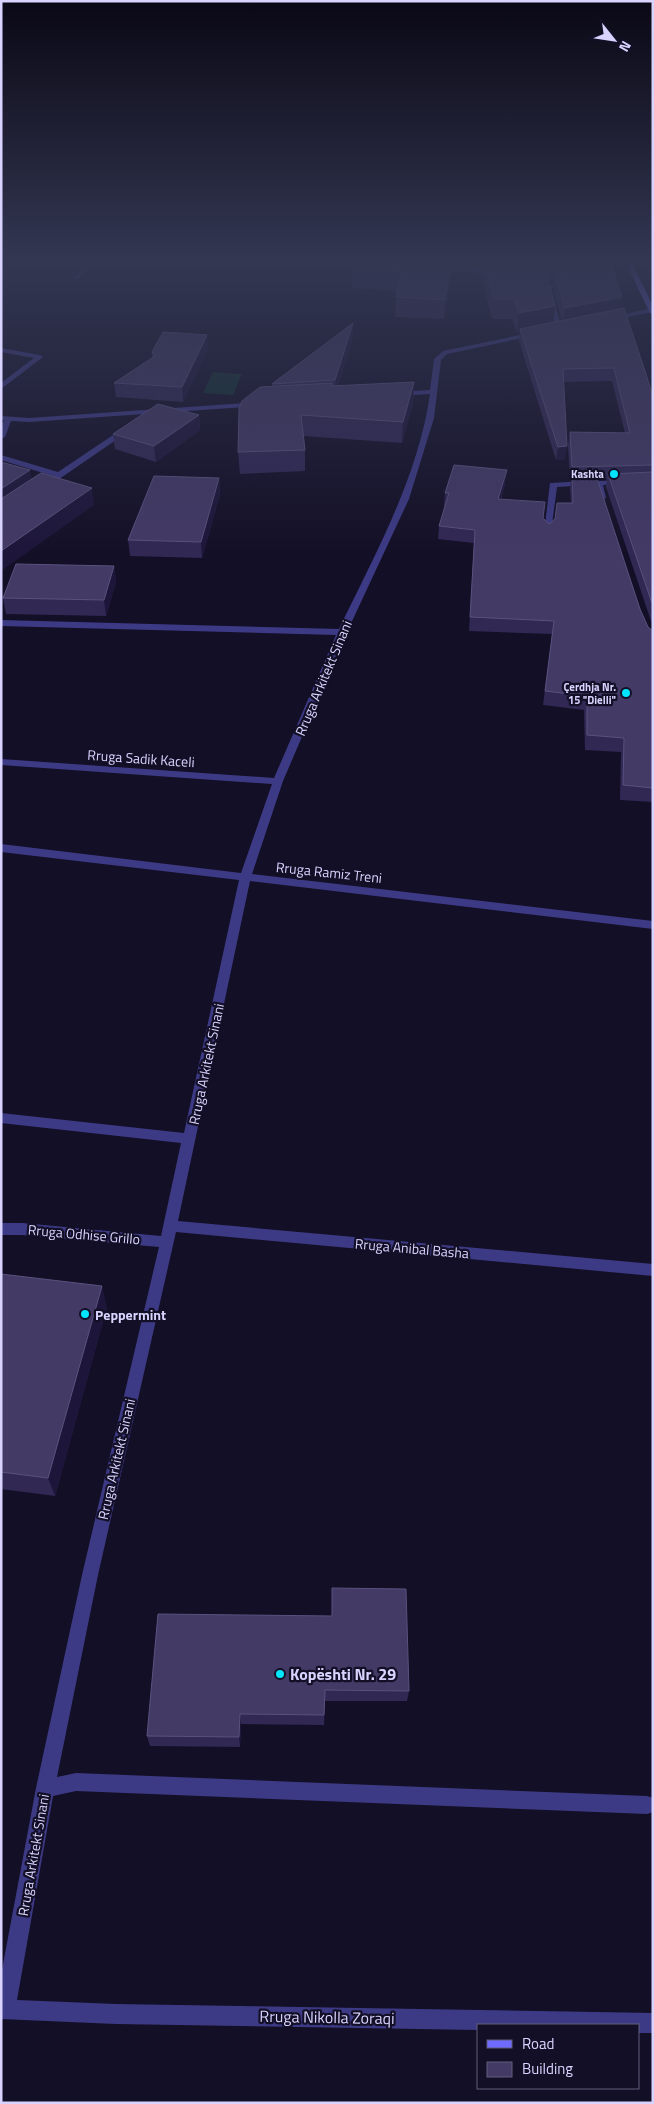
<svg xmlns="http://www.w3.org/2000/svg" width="654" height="2104" viewBox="0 0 654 2104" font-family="'Titillium Web',sans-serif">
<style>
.green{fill:#12302f}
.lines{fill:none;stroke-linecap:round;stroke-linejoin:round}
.street{fill:#3d3a85;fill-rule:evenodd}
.secondary{fill:#6f6bff;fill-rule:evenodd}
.wall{fill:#312854;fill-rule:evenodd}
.shaded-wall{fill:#1d163a}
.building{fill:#433a66;stroke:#5a527e}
.poi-dot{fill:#00e5ff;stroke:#130f26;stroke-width:2}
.labels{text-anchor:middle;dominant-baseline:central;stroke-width:4.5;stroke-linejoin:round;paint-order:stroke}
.far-poi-label{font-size:11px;font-weight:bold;fill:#d9d4ff;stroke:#130f26;text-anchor:end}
.street-label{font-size:14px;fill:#d9d4ff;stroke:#130f26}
.poi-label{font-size:14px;font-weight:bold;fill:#d9d4ff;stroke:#130f26;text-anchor:start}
.near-poi-label{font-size:16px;font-weight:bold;fill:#d9d4ff;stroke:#130f26;text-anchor:start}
.near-street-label{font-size:16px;fill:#d9d4ff;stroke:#130f26}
</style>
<rect width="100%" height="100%" fill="#130f26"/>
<path class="green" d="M213,372L242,374L233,395L203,393Z"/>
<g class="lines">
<g class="street">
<path d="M91,261H98L78,279H74V277Z"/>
<path d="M321,261H365L373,263L370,265L324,263Z"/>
<path d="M555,261H561L567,285L551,288L562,329L559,331L556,329L544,286L560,283Z"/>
<path d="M437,266L489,269L496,278L491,279L487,273L435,269Z"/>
<path d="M651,308L653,312L611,320L608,318Z"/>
<path d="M535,332L537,333V335L447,354L441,360L434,418L409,499L347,632L283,781L252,874L653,921V929L250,881L178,1221L653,1264V1276L176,1232L98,1575L57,1777L76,1773L647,1796L653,1798V1812L647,1814L76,1791L53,1796L17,2000L116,2004L653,2013V2033H638V2025H478V2030L116,2024L1,2019V1975L36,1788L82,1575L159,1247L22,1235H1V1223H22L161,1236L181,1143L1,1123V1113L184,1133L239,880L1,852V844L241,873L272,784L1,765V759L274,778L336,635L1,626V620L339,629C375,554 418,478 430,394L397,396L393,394L397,392L430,390L434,359L443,351Z"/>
<path d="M1,348L40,355L43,357L1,389V383L34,358L1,352Z"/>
<path d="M258,402L262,404L261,406L29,422L11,421L5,437L1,439V427L4,420H1V416L29,418Z"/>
<path d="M125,427L132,429L46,488L39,486L53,476L1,460V455L58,472Z"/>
<path d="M653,479V483L603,485L606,498L602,500L598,498L594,483L598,481Z"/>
<path d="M586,481H589V485L557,487L551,532L544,534L550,483Z"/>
</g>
<path class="secondary" d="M625,261H631L653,306V315L650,313Z"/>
</g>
<g class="wall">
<path d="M355,261H455L454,265H453L452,273L444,319L395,317L396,297L397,291L352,288V269Z"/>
<path d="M478,261H558L559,266V273L565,272L562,261H611L620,309L653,397V627L606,487L607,479H597L640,609L648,627L653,631V802L620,800L621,752L585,750L584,710L543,705L552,634L469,631L474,543L438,539L439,526L445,506H444L445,493L505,483L501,500L543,519L549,524L571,503L570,489L571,480H570L568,445L570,432L625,433L612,381L563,382L565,459L556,460L519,341L520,333H517L512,319H492L481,275L482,267H479ZM548,281H554L553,289L562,321L553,323L555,306Z"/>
<path d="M353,337L338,386L414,382L413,403L402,443L303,436L305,450V471L240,474L238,452L272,386V384Z"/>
<path d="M208,349L183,402L116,397L114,383L152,358V352Z"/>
<path d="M199,415L200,430L156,462L115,449L113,434Z"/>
<path d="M219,478L220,494L202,558L130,556L128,540Z"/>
<path d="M114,566L116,582L106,616L6,614L3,598Z"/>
<path d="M1,1274L107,1307L55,1496L1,1489Z"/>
<path d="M158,1614L409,1691L407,1701H325L324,1725L241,1724L240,1747L150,1746L147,1736Z"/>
</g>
<g class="shaded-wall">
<path d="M452,261H453L452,273L444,319L445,300Z"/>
<path d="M622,297L620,312L563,324L565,308Z"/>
<path d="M555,306L553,326L520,329V333H517L519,313Z"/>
<path d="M353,323V337L335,395V380Z"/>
<path d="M207,335L208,349L183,402L182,387Z"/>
<path d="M414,382L413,403L402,443L403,422Z"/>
<path d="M199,415L200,430L156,462L154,446Z"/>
<path d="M567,446L565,459L556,460L558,447Z"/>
<path d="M30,470L33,487L1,508V489Z"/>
<path d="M507,470L505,483L497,513L498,499Z"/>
<path d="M219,478L220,494L202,558L201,542Z"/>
<path d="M92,488L94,505L1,571V551Z"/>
<path d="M114,566L116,582L106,616L104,600Z"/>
<path d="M102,1286L107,1307L55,1496L48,1478Z"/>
<path d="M240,1714L241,1724L240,1747L239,1737Z"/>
</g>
<g class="building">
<path d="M355,261H452L445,300L396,297L401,272L352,269Z"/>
<path d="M484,261H491L495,267L545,271L555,306L519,313L514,299H494Z"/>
<path d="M498,261H558L559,266L500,264Z"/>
<path d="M568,261H611L622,297L565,308L555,274L570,271Z"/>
<path d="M624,308L646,374L653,397V465L572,467L570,432L630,433L614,368L563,369L567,446L558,447L520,329Z"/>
<path d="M353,323L335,380L272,384Z"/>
<path d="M163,332L207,335L182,387L114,383L155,356L152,352Z"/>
<path d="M414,382L403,422L301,415L305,450L238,452L239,409L242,401L260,387L332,383L331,386Z"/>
<path d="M158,404L199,415L154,446L113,434Z"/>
<path d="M1,462L30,470L1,489Z"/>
<path d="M454,465L507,470L498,499L545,502L543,518L549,524L555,519L557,503H573L572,475H596L640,609L648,627L653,631V788L623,785L624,738L587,735V696L545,691L554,621L470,617L475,530L439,526L449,493H445Z"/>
<path d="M653,472V606L608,474Z"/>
<path d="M41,473L92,488L1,551V499Z"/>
<path d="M154,476L219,478L201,542L128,540Z"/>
<path d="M16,564L114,566L104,600L3,598Z"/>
<path d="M1,1274L102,1286L48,1478L1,1472Z"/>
<path d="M332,1588L406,1589L409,1691L325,1690L324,1715L240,1714L239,1737L147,1736L158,1614L332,1616Z"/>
</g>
<linearGradient id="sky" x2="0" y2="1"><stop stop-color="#0a0815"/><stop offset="0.47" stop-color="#333752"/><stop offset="1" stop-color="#333752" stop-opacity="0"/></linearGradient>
<rect width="654" height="555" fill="url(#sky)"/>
<g class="poi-dot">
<circle cx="614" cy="474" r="5"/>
<circle cx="626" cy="693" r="5"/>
<circle cx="85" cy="1314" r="5"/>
<circle cx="280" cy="1674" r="5"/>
</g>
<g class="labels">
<g class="far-poi-label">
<text x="604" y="474">Kashta</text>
<text x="616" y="687">Çerdhja Nr.<tspan x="616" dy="13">15 "Dielli"</tspan></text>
</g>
<g class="street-label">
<text transform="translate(323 678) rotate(-67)">Rruga Arkitekt Sinani</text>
<text transform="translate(141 758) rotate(4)">Rruga Sadik Kaceli</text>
<text transform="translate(329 872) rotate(6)">Rruga Ramiz Treni</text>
<text transform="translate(206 1064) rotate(-78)">Rruga Arkitekt Sinani</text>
<text transform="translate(84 1234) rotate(5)">Rruga Odhise Grillo</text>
<text transform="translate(412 1248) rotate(5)">Rruga Anibal Basha</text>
<text transform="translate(116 1459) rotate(-77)">Rruga Arkitekt Sinani</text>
<text transform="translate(33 1855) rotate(-80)">Rruga Arkitekt Sinani</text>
</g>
<g class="poi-label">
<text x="95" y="1314">Peppermint</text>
</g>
<g class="near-poi-label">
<text x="290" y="1674">Kopështi Nr. 29</text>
</g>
<g class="near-street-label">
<text transform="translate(327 2017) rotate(1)">Rruga Nikolla Zoraqi</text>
</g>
</g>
<rect width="654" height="2104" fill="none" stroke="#d9d4ff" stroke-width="5"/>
<rect x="477" y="2024" width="162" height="65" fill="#130f26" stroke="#625e7d"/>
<rect x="487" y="2040" width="25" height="8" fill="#6f6bff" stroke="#625e7d"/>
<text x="522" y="2049" font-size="15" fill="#d9d4ff">Road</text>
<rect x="487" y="2062" width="25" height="15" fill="#433a66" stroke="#625e7d"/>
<text x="522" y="2074" font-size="15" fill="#d9d4ff">Building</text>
<g transform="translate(614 40) rotate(120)" stroke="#130f26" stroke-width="4" paint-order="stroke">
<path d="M0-4L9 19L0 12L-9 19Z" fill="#d9d4ff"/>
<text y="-8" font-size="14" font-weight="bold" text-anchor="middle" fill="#d9d4ff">N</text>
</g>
</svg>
